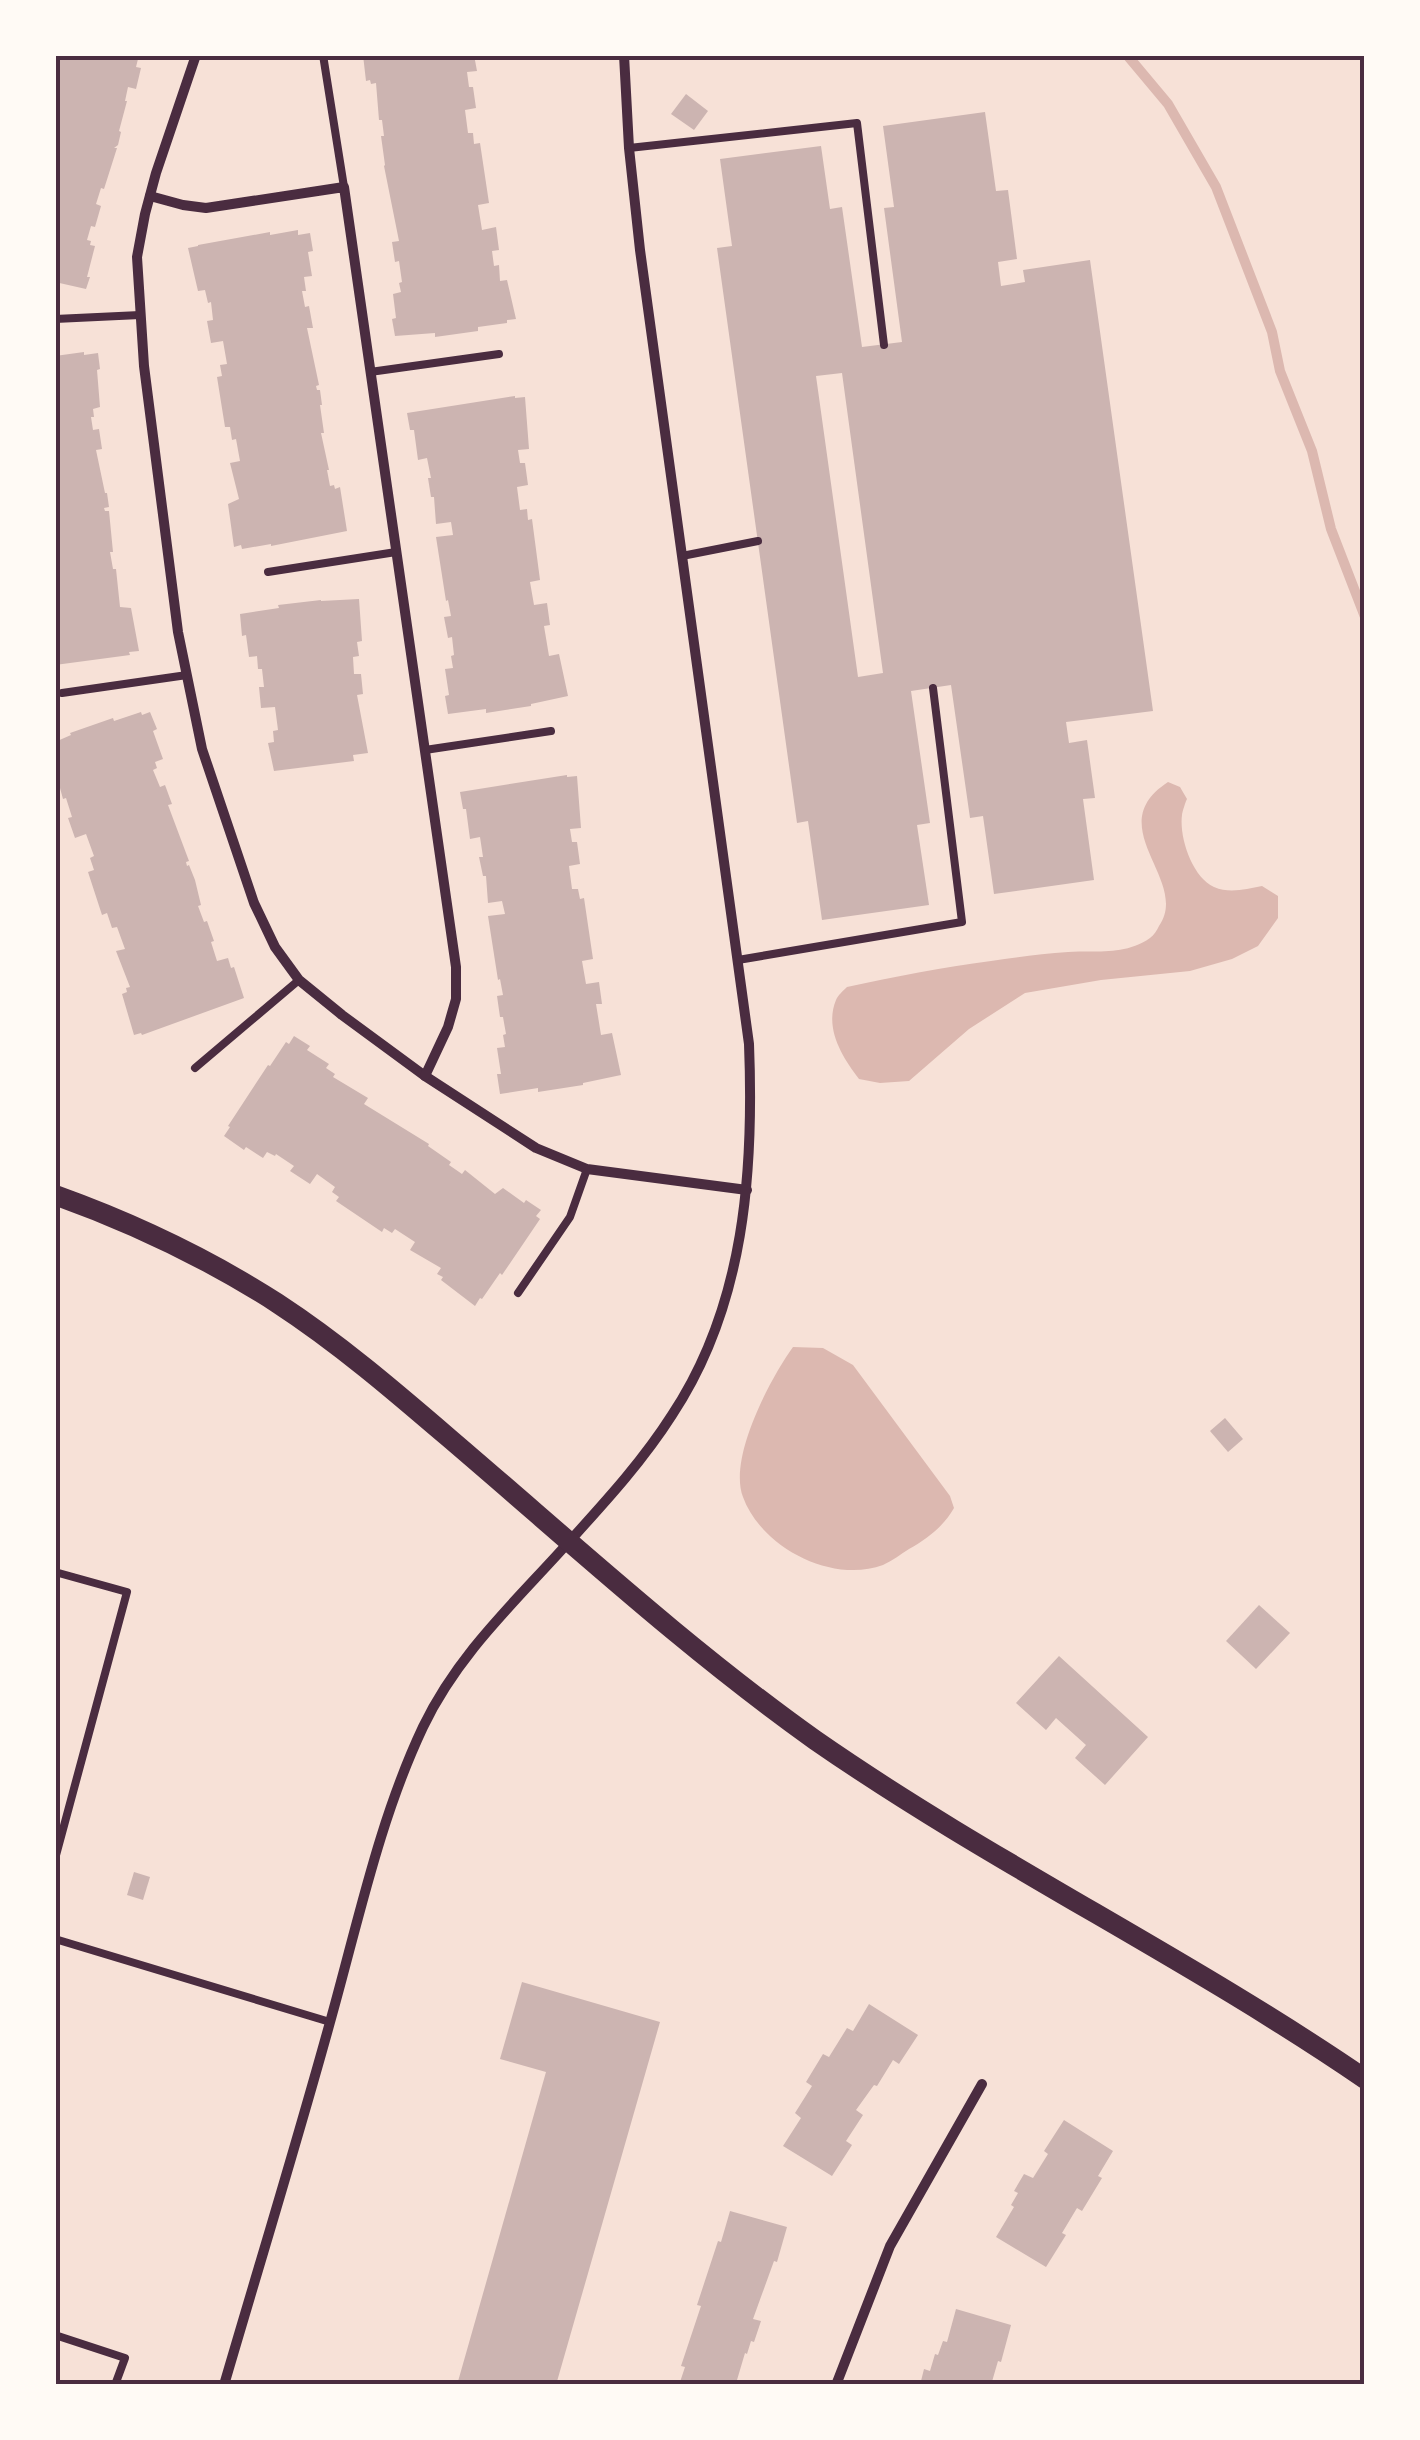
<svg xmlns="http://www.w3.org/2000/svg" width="1420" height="2440" viewBox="0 0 1420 2440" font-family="'Public Sans',sans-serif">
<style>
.water{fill:#dcb8b0}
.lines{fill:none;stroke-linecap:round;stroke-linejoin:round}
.stream{stroke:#dcb8b0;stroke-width:10}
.building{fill:#ccb4b1;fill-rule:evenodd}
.service{stroke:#4a2c40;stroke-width:8}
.minor{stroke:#4a2c40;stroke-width:10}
.secondary{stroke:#4a2c40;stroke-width:20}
.neatline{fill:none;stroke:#4a2c40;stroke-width:4}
</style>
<rect width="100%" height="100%" fill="#f7e1d7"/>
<g class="water">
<path d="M1168,782L1180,787L1187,799C1186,800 1182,813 1182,815C1179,837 1192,877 1214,887C1230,894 1246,889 1262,886L1278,896V918L1258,946L1232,959L1190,971L1101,980L1025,993L969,1029L909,1081L880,1083L859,1079C843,1058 824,1029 836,1000C838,995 843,991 847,987C894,977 943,967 991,961C1017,957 1042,954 1068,952C1097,950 1124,956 1150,938C1154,935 1157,930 1159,926C1191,880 1099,827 1168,782Z"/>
<path d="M793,1347L823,1348L853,1365L950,1496L954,1508C944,1526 927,1539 909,1549C901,1554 892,1561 883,1565C832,1584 761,1547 743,1497C728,1458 770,1379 793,1347Z"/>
</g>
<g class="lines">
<path class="stream" d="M1127,55L1168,104L1216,187L1272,332L1280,371L1312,451L1331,529L1365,617"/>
</g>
<g class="building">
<path d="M55,55H139L136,67L141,68L136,89L128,87L125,101H127L119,131L121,132L118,145L114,148H117L104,189L101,188L96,204L101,206L95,227L91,226L87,240L91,241L90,245L95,246L87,277H90L86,289L55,282Z"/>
<path d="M363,55H474L477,71L467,72L469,87H473L476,108L465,110L468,133H473L474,144L480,143L489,203L478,205L482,230L496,227L499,250L492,251L494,266L499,265L500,281L507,280L516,319L507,320V323L478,327V331L435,337V333L395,336L392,319L396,318L393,294L401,292L399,283L402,282L399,261L395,262L392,242L399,241L384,166L385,165L381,136H384L382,120H379L376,83L371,84L370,80L366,81Z"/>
<path d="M686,94L708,111L694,130L671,114Z"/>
<path d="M985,112L996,191L1008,190L1017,259L998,262L1001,286L1025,282L1023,270L1090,260L1153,711L1066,722L1069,743L1087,740L1095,798L1083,799L1094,880L994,894L983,816L970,818L951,685L911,691L930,823L917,825L929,905L822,920L808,821L797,823L717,248L732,246L720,159L821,146L830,209L842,207L862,347L902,342L884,208L894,207L883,126ZM842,373L883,673L858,677L816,376Z"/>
<path d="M298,230V235L310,233L313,251L308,252L312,276L304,277L306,291H302L305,307L309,306L313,328H307L319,385L316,386L317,390H320L322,405H320L324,433H321L329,470H327L330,486L334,485L335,489L340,487L347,531L271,546V544L242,549L241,545L234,547L228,504L239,499L230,463L240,461L236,439L232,440L230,427H225L217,377L222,376L220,365L227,364L223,341L211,343L207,321L213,320L211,302L208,303L205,290L198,291L188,248L198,246V245L270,232V235Z"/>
<path d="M84,352V355L98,353L100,369L97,370L100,407L93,409L94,417H91L93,430L99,429L102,449L96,450L105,493H107L109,507L104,508L105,511H109L113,552H110L113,569H116L120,607L131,608L139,651L129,652L130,655L55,665V356Z"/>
<path d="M515,396V398L525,397L529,449L518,450L520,463H525L528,485L517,487L520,510L527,509L528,520L532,519L540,580L530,582L534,605L547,603L550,625L544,626L549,656L559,654L568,696L531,704V706L486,713V709L448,714L445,696L449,695L445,669L453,668L451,656L454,655L452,637L448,638L444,617L451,616L448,600L446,601L436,537L453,535L451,522L436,524L434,497H431L428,478H431L427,458L418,460L414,430H410L407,413Z"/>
<path d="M359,599L362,641L357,642L359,656L353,657L354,674H361L363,694L357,695L368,753L353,755L354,761L274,771L268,743L274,742L273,731L278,730L275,707L261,708L259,687H264L262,669H258L257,656L249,657L246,635L242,636L240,614L279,608L278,605L321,600V601Z"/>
<path d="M141,712L142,715L150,712L157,729L153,731L163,759L155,762L157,768L153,770L160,787L165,785L172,804L168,805L189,861L186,862L187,866L189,865L195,880L201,905L198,906L204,922L207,921L214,941L211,942L217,961L228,958L231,968L234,967L244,998L142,1035L141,1033L134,1035L122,994L127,992L126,988L130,987L116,951L125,949L117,927L112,928L107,913L102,915L88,872L94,870L90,858L94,856L86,834L75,838L68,818L72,817L66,798L63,799L60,788L55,789V742L71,735L70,733L113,718L114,721Z"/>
<path d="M567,775V777L577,776L581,828L570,829L572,842H577L580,864L569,866L572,889H578L580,899L584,898L593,959L582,961L586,984L599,982L602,1004H596L601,1035L612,1033L621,1075L583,1083V1085L538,1092V1088L500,1094L497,1074H501L497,1048L505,1047L503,1035L506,1034L503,1017H500L497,996L503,995L500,979L498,980L488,916L505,914L502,901L488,903L486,876H483L479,857H483L480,837L470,839L466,809H463L460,792Z"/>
<path d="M294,1036L310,1046L307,1050L329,1064L326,1068L335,1074L333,1077L368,1098L364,1104L429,1144L428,1146L451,1162L449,1165L462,1174L465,1170L495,1194L503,1188L524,1203L526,1200L541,1210L536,1216L540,1219L502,1275L500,1273L482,1299L480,1298L475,1306L441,1280L443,1277L437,1274L441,1268L410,1250L415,1242L395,1229L392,1233L384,1228L382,1232L336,1201L339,1197L332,1192L335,1187L317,1174L310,1184L290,1171L294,1166L276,1154L275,1156L267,1152L263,1158L246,1147L244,1150L224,1136L230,1127L228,1126L268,1065L270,1066L286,1042L289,1044Z"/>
<path d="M1225,1418L1243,1439L1228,1452L1210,1431Z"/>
<path d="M1259,1605L1290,1633L1256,1669L1226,1641Z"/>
<path d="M1059,1656L1148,1737L1105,1785L1075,1758L1086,1745L1056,1718L1046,1730L1016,1703Z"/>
<path d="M134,1872L150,1877L143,1900L127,1895Z"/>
<path d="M522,1982L660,2022L556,2385H457L546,2072L500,2059Z"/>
<path d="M869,2004L918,2035L899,2064L893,2060L877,2086L874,2085L856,2110L863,2115L846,2141L852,2145L832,2176L783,2146L801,2118L795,2113L812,2086L806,2082L823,2054L829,2057L847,2028L853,2031Z"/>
<path d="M1064,2120L1113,2151L1098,2176L1102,2178L1082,2211L1077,2208L1062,2233L1066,2235L1046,2267L996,2237L1014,2207L1011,2205L1018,2193L1014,2191L1024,2174L1033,2178L1048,2154L1044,2151Z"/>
<path d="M730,2211L787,2227L777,2262L774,2261L753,2319L761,2321L754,2342L751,2341L747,2354L745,2353L737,2380L750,2385H679L685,2367L681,2366L701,2306L697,2305L718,2241L721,2242Z"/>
<path d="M956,2309L1011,2325L1001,2362L998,2361L991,2385H920L924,2369L930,2371L935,2354L938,2355L943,2341L947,2342Z"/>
</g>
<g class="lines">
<g class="service">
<path d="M323,55L344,187"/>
<path d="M629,148L857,123L884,345"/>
<path d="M55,319L140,315"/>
<path d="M370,372L499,354"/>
<path d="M682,556L758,541"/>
<path d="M268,572L396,552"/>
<path d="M62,693L187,675"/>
<path d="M425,750L551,731"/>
<path d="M738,960L962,922L933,688"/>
<path d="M195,1068L299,980"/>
<path d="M518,1293L570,1217L587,1169"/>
<path d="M55,1572L127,1592L55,1859"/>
<path d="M55,1939L330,2022"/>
<path d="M55,2335L125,2358L115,2385"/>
</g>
<g class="minor">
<path d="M196,55L156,173L145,214L137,257L144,366L178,632L202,749L254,903L275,947L299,980L342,1015L425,1076L536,1148L587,1169L747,1190"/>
<path d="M150,196L183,205L206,208L344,187L456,967V999L448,1027L425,1076"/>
<path d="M224,2385C260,2262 298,2139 332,2015C359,1918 380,1818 423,1727C458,1654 514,1603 567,1544C605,1502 642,1462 672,1415C745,1305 754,1171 749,1044L640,250L629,148L624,55"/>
<path d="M836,2385L890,2246L982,2084"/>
</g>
<path class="secondary" d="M55,1195C133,1223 207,1258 277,1303C346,1348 408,1403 470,1456C583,1553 694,1654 815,1740C992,1863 1187,1957 1365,2079"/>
</g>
<rect width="1420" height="2440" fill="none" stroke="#fffaf5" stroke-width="115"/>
<rect x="58" y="58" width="1304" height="2324" class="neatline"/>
</svg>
